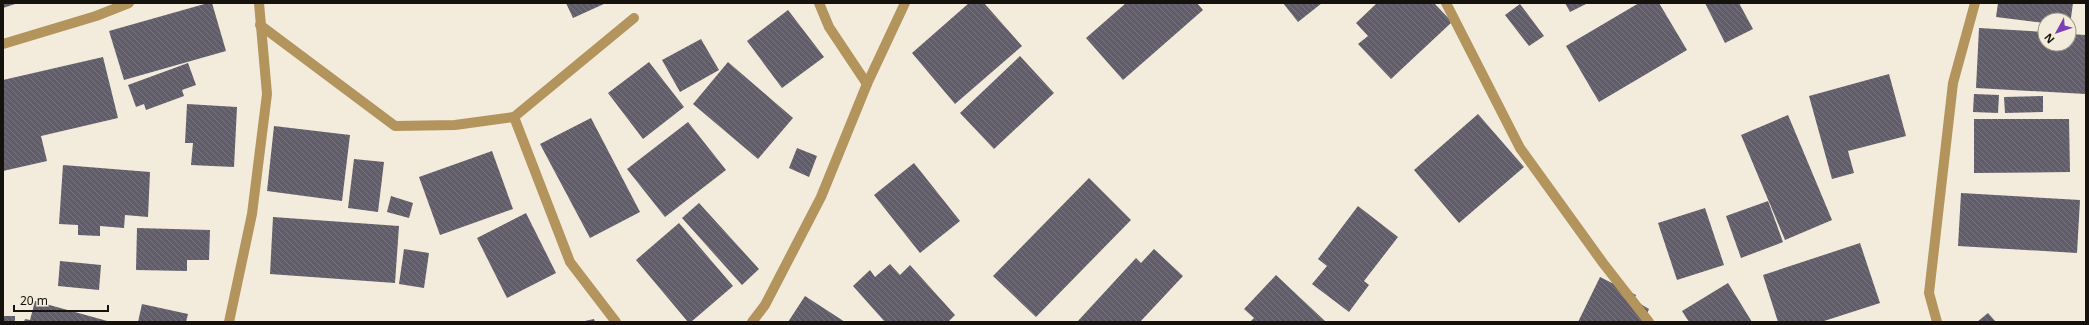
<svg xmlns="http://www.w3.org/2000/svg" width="2089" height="325" viewBox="0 0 2089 325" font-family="'Noto Sans',sans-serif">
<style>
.building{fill:url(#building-back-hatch)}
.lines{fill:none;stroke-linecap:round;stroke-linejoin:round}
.minor{stroke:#b2945c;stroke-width:10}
</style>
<defs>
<pattern id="building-back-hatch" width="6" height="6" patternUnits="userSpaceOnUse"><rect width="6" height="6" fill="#625d6a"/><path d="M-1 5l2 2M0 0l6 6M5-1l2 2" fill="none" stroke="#78747d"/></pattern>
</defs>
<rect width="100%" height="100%" fill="#f3ebdb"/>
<g class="building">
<path d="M3,3H18L3,8Z"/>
<path d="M208,3H212L226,51L124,80L109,31Z"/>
<path d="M566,3H606L573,18Z"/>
<path d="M969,3H984L1022,46L955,104L912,53Z"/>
<path d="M1126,3H1197L1203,10L1123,80L1086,38Z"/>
<path d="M1283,3H1322L1298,22Z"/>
<path d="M1377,3H1434L1452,22L1391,79L1358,44L1368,36L1356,23Z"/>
<path d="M1565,3H1588L1570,12Z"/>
<path d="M1639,3H1659L1687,50L1599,102L1566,46Z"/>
<path d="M1705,3H1739L1753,29L1725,43Z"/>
<path d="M1998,3H2073L2070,25L2069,20H2045V23L1996,17Z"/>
<path d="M1520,4L1544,36L1529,46L1505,15Z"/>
<path d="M788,10L824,57L782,88L747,41Z"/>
<path d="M1979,28L2045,32V44H2069V34L2086,35V94L1976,88Z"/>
<path d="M701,39L719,70L680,92L662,60Z"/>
<path d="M1020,56L1054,93L994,149L960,113Z"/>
<path d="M103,57L118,118L41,136L47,161L3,171V80Z"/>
<path d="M649,62L684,107L643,139L608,93Z"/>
<path d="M728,62L793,118L758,159L693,104Z"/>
<path d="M188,63L196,85L182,90L184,96L146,110L144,104L136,107L128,85Z"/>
<path d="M1889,74L1906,136L1848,151L1854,173L1832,179L1809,96Z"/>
<path d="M1974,94L1999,95L1998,113L1973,112Z"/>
<path d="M2043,96V112L2005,113L2004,97Z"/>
<path d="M187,104L237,107L234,167L191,165L193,143H185Z"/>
<path d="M1478,114L1524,167L1459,223L1414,170Z"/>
<path d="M1788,115L1832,220L1785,240L1741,135Z"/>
<path d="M591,118L640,212L590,238L540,144Z"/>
<path d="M1974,119H2069L2070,172L1974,173Z"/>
<path d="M688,122L726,170L665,217L627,169Z"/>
<path d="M274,126L350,135L342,201L267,191Z"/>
<path d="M797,148L817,156L809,177L789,168Z"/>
<path d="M492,151L513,209L440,235L419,177Z"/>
<path d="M354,159L384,162L378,212L348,208Z"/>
<path d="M914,163L960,221L920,253L874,195Z"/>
<path d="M63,165L150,172L148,217L125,215L124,228L100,226V236L78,235V225L59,224Z"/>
<path d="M1089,178L1131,220L1036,317L993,276Z"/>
<path d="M1961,193L2080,200L2077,253L1958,246Z"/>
<path d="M391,196L413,203L409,218L387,212Z"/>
<path d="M1768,201L1783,242L1741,258L1726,216Z"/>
<path d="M699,203L759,269L742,285L682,218Z"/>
<path d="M1358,206L1398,237L1364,281L1369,285L1349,312L1312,284L1327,266L1318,259Z"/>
<path d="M1705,208L1724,265L1677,280L1658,223Z"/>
<path d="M526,213L556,273L507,298L477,238Z"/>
<path d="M273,217L399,226L395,283L270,274Z"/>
<path d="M679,223L733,286L691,322H688L636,260Z"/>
<path d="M137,228L210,230L209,260H187V271L136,270Z"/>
<path d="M1860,243L1880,303L1821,322H1778L1763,275Z"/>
<path d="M404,249L429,253L424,288L399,284Z"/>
<path d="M1154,249L1183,276L1140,322H1077L1136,258L1141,263Z"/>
<path d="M60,261L101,265L99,290L58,286Z"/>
<path d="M890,264L900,275L910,265L955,315L948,322H885L853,286L870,270L875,277Z"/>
<path d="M1276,275L1326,322H1250L1254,318L1244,309Z"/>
<path d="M1600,277L1636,295L1634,300L1649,309L1643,322H1578Z"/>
<path d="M1728,283L1752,322H1689L1682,311Z"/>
<path d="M805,296L845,322H788Z"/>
<path d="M35,301L111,322H24L25,319L30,320Z"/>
<path d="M142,304L188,314L186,322H138Z"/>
<path d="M1988,313L1996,322H1977Z"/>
<rect x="3" y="316" width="12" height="6"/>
<path d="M594,319L595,322H585V321Z"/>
</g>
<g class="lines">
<g class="minor">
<path d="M819,3L829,27L867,84"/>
<path d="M1446,3L1520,148L1603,263L1649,322"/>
<path d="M260,25L395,126L455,125L514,117L570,262L616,322"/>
<path d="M3,44L96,16L129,3"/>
<path d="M514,117L634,18"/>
<path d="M229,322L252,214L267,94L259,3"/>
<path d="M752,322L765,305L821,197L867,84L905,3"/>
<path d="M1937,322L1929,293L1953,83L1975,3"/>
</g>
</g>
<rect width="2089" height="325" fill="none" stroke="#15120d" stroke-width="8"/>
<g transform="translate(2057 32) rotate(230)"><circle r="19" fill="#f3ebdb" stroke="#9a9489"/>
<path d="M0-3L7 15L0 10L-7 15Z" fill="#7b40b5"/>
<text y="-6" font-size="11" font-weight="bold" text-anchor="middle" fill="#15120d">N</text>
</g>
<path d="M14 305v6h94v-6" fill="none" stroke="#15120d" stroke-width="2"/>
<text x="20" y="305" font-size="12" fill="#15120d" stroke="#f3ebdb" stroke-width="3" paint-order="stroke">20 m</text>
</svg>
